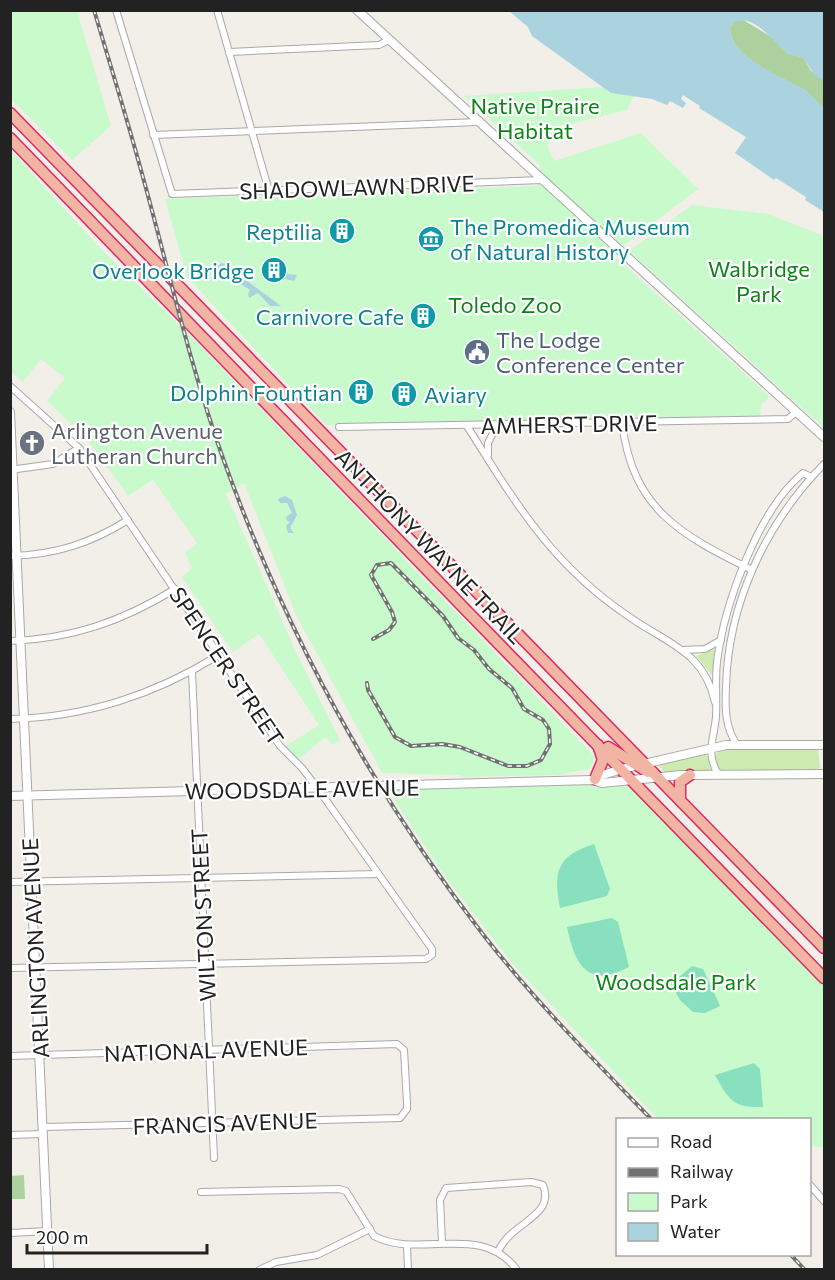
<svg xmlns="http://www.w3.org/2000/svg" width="835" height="1280" viewBox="0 0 835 1280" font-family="Commissioner,sans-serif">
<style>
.grass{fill:#cdebb0}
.forest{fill:#add19e}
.park{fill:#c8facc}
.pitch{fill:#88e0be}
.water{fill:#aad3df}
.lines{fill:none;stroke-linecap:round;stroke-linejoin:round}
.minor-casing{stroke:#a9a9a9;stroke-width:8}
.tertiary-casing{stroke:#a9a9a9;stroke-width:10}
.trunk-casing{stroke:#dc2a67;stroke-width:13}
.minor{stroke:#fff;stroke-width:6}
.tertiary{stroke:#fff;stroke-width:8}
.trunk{stroke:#f2b4a3;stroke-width:10}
.rail-casing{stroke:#707070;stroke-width:4}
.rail{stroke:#fff;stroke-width:1.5;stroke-dasharray:4.5;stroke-linecap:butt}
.labels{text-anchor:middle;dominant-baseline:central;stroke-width:4.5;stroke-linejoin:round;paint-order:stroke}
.park-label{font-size:22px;fill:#0c8416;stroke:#fff}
.street-label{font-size:22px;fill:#222;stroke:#fff}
.culture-label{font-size:22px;fill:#0d838f;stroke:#fff;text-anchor:end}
.service-label{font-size:22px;fill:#4e5e75;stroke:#fff;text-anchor:start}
.worship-label{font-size:22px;fill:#5b616d;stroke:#fff;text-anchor:start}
</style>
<rect width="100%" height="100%" fill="#f2efe9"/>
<g class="grass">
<path d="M715,649L716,652L712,675L696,656Z"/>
<path d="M814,748L818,750L820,768L812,772H723L717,768L714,757L720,750L726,749Z"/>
<path d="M706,753L711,770L665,773L659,765Z"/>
</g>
<g class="forest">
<path d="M743,20L772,37L787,53L804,58L811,71L824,80V109C818,103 811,94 803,89C781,76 730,59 730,27L735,21Z"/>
<path d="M24,1175L25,1199H11V1176Z"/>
</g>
<g class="park">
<path d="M10,11H77L111,126L72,160L11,99Z"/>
<path d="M603,87L611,93L634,95L627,110L562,126L547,145L554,161L641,133L698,189L612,254L768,395V399L761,404L760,416L326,425L187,277L165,199L537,186L540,165L464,96Z"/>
<path d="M10,149L98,246L197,342L595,757L590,769L558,775L463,777L459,775L382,773L297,617L244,483L226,494L296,652L340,740L332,745L326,737L298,759L286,746L319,725L259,634L233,652L182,577L192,568L185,553L197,543L153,480L128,496L90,443L47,401L65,378L41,359L23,382L11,372Z"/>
<path d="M692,205L768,214L824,236V428L629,251Z"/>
<path d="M633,782L824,977V1147L810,1146V1120L658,1119L511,962L446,878L386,787Z"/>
</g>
<g class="pitch">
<path d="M594,844L610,889L607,896L560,908C553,871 557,856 594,844Z"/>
<path d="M612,918L618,922L629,967C587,989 575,965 567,927Z"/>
<path d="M692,966L703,969L720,1006L705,1013L693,1012L680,1000L671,984Z"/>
<path d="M754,1063L760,1069L763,1107C733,1108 729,1100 715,1075Z"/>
</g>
<g class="water">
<path d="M509,11H824V80L815,76L804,58C798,56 791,56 786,52C773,41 748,6 730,27C730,58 781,76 803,89C811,94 818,102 824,109V212L805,200L806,197L776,178L774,180L735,153L746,137L699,108L700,106L683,95L681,99L686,103L683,108L670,101L667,105L652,99L611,93L532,36L528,27Z"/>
<path d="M280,257L281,266L288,274L297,275L294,281L280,278L277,271L280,267Z"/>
<path d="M222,263L227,265L233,274L242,277L281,306H270L258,293L249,298L248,294L250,290L233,279L226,269H218L216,266Z"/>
<path d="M285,496L292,500L297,515L290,528L294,533H288L286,526L290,522L286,520L287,516L292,513L287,503H280L278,499Z"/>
</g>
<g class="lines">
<g class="minor-casing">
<g id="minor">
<path d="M116,10L172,194L543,180"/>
<path d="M217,10L269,191"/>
<path d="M229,52L379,45L389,40"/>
<path d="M153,135L478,122"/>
<path d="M10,386L79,448L280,746L302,768L318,789L432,949V955L426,959L10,968"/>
<path d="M622,423C633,509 679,534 752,570"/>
<path d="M467,426C515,502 551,564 628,616C666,643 704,651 715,702"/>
<path d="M339,427L788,419L796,412"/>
<path d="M488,455V443L497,425"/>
<path d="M10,470L53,464L79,448"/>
<path d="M10,556C55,555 91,543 128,520"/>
<path d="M10,641C72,639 123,621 175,589"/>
<path d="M683,650L705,649L721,640"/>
<path d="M192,672L214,1158"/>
<path d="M10,719C87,717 154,695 219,655"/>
<path d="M737,745C725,727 725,709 726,687C728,603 766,523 824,464"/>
<path d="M719,775C705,755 714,738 716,717C717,699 715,681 717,662C724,605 758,510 803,473L811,477"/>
<path d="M10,882L378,874"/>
<path d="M10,1056L397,1044L404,1050L407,1103V1109L400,1118L43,1127"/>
<path d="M10,1135L43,1134"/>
<path d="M810,1185L824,1201"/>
<path d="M201,1192L339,1189L346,1191L374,1236C420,1260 481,1221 517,1270"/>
<path d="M10,1233L48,1231"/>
<path d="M442,1243L440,1200L446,1188L531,1182L543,1185C556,1217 510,1222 498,1252"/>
<path d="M407,1245L408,1270"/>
<path d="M259,1270L276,1262L317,1255L370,1229"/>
</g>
</g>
<g class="tertiary-casing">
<g id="tertiary">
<path d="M357,10L824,437"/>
<path d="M10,412L49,1270"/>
<path d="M596,777L622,769L726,745H824"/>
<path d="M10,796L593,780L602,783L681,775L824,774"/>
</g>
</g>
<g class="trunk-casing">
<g id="trunk">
<path d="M10,113L824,948"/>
<path d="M10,138L461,605L824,978"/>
<path d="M608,747L648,772"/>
<path d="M595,779L603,760L598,745"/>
<path d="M680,800V782L690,775"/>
</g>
</g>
<use href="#minor" class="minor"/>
<use href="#tertiary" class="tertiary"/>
<use href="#trunk" class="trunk"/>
<g class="rail-casing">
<g id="rail">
<path d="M94,10C109,61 125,112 139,163C167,262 189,364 224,461C286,633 373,793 485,937C536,1002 595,1061 652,1120"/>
<path d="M367,683L368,690L395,737L411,746L442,744L460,747L508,766H527L541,760L550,744L549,729L543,720L524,709L512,688L489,669L474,650L458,638L443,616L391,563L377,565L371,575L392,612L395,622L389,630L373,639"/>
<path d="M790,1254L805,1270"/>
</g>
</g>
<use href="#rail" class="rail"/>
</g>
<defs>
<g id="building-disc" transform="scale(1.35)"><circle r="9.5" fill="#0f9aa8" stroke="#fff"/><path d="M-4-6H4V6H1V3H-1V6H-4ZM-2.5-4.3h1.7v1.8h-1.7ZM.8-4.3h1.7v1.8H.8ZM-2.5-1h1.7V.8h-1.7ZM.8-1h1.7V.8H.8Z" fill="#fff"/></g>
<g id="museum-disc" transform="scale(1.35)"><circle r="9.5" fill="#0f9aa8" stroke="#fff"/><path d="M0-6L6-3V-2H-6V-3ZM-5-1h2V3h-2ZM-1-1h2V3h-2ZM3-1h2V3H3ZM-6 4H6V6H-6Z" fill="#fff"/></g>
<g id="civic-disc" transform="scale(1.35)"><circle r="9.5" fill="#5c6f8a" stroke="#fff"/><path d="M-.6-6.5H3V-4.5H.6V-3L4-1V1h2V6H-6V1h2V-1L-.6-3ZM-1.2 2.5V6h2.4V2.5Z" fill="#fff"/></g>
<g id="church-disc" transform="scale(1.35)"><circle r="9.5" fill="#6b7280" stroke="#fff"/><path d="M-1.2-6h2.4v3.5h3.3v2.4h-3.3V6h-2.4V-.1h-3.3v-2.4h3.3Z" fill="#fff"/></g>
</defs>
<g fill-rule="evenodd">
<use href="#building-disc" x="342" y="231"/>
<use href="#museum-disc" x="431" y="239"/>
<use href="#building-disc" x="274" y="270"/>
<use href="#building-disc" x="423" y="316"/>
<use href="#civic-disc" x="477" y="352"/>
<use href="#building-disc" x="361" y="392"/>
<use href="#building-disc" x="404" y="394"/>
<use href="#church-disc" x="32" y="443"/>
</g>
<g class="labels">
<g class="park-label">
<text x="535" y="105">Native Praire<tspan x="535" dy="25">Habitat</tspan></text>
<text x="759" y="268">Walbridge<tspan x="759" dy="25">Park</tspan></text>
<text x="505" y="304">Toledo Zoo</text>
<text x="676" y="981">Woodsdale Park</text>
</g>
<g class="street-label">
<text transform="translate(357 187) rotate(-2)">SHADOWLAWN DRIVE</text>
<text transform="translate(569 424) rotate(-1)">AMHERST DRIVE</text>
<text transform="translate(430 546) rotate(46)">ANTHONY WAYNE TRAIL</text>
<text transform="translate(227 666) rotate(56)">SPENCER STREET</text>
<text transform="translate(302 789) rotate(-1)">WOODSDALE AVENUE</text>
<text transform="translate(203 915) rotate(-93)">WILTON STREET</text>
<text transform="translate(35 948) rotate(-93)">ARLINGTON AVENUE</text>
<text transform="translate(206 1050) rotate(-2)">NATIONAL AVENUE</text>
<text transform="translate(225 1123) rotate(-2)">FRANCIS AVENUE</text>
</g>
<g class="culture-label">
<text x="450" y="226" text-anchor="start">The Promedica Museum<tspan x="450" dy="25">of Natural History</tspan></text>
<text x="322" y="231">Reptilia</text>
<text x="254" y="270">Overlook Bridge</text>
<text x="404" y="316">Carnivore Cafe</text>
<text x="342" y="392">Dolphin Fountian</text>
<text x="424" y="394" text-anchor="start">Aviary</text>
</g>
<g class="service-label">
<text x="496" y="339">The Lodge<tspan x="496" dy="25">Conference Center</tspan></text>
</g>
<g class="worship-label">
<text x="51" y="430">Arlington Avenue<tspan x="51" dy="25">Lutheran Church</tspan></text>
</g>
</g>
<rect width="835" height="1280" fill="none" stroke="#222222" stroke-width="24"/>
<rect x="616" y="1118" width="195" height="138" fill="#ffffff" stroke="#a7a7a7" stroke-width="1.5"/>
<rect x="628" y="1138" width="30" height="9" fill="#ffffff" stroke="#a7a7a7" stroke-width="1.5"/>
<text x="670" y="1148" font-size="18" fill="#222222">Road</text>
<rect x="628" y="1168" width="30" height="9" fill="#707070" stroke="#a7a7a7" stroke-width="1.5"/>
<text x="670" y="1178" font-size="18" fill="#222222">Railway</text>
<rect x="628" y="1193" width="30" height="18" fill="#c8facc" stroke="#a7a7a7" stroke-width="1.5"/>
<text x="670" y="1208" font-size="18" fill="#222222">Park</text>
<rect x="628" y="1223" width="30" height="18" fill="#aad3df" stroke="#a7a7a7" stroke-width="1.5"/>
<text x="670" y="1238" font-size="18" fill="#222222">Water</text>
<path d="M27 1244v9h180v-9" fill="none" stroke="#222222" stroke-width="3"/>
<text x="36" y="1244" font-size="18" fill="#222222" stroke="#ffffff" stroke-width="4.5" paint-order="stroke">200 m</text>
</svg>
